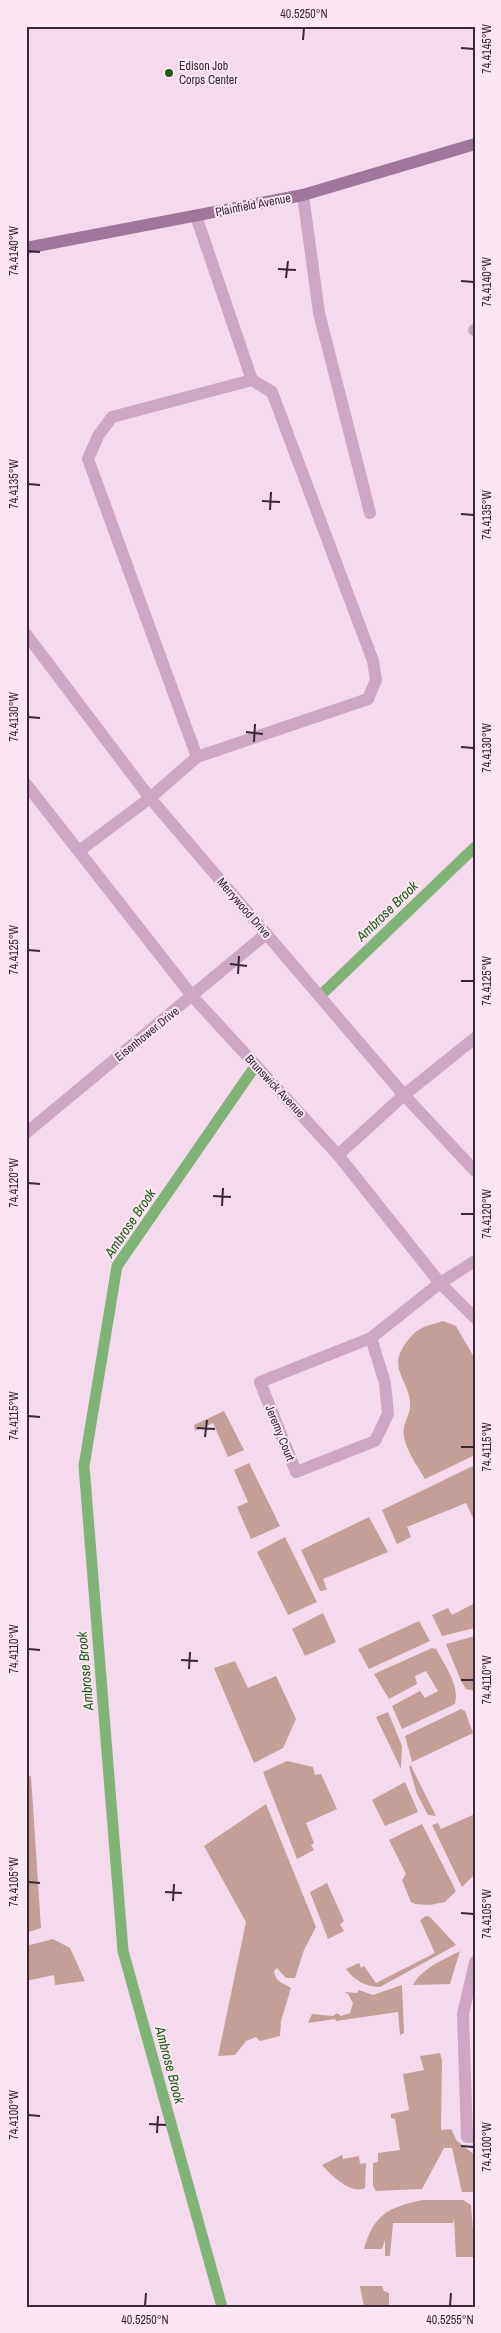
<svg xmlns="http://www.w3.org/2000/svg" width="501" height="2333" viewBox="0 0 501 2333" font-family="'Archivo Narrow',sans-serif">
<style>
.green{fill:#c59e98}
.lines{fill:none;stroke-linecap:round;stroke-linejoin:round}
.stream{stroke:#80b476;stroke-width:11}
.service{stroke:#cea5c3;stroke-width:12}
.minor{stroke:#cea5c3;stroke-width:12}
.secondary{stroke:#a2769a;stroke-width:12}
.ticks{fill:none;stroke:#382736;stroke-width:2}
.poi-dot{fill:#215e18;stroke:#fbe7f4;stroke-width:2}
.labels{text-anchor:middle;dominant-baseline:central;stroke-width:4;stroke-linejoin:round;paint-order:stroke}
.poi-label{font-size:12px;fill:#382736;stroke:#fbe7f4;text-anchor:start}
.street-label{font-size:12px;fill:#382736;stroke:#fbe7f4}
.water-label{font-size:14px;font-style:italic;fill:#215e18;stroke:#fbe7f4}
.neatline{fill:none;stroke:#382736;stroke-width:2}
.ticks-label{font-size:12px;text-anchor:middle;fill:#382736}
</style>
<rect width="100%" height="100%" fill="#f4daec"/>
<g class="green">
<path d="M443,1321L456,1326L475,1359V1455L425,1479C417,1464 401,1445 404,1427C405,1421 409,1415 410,1409C413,1383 386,1370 405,1344C419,1326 421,1328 443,1321Z"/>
<path d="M224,1411L244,1450L228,1457L213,1423L195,1431L194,1425Z"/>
<path d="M249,1463L280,1526L251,1539L237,1507L248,1502L234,1470Z"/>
<path d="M475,1465V1522L466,1503L407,1527L411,1537L397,1544L382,1510Z"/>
<path d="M369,1517L388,1552L323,1579L327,1590L320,1591L301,1550Z"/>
<path d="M285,1537L317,1602L288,1615L257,1552Z"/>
<path d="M475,1603V1628L442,1636L432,1615L448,1608L452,1615Z"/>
<path d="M323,1613L336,1642L305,1656L292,1629Z"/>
<path d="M419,1621L430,1641L369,1669L358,1649Z"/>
<path d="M475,1636V1691L466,1689L461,1681L446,1644Z"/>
<path d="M432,1648L436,1649C445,1665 460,1686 455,1704L402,1729L392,1706L420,1691L425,1698L438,1691L426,1671L415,1676L417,1684L389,1699L374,1674Z"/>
<path d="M235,1661L248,1688L276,1676L296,1719L283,1748L254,1763L214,1668Z"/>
<path d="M461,1709L465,1711L473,1733L412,1762L405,1736Z"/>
<path d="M388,1712L402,1746L401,1769L376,1717Z"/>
<path d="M287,1761L313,1767L315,1775L321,1774L337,1809L306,1823L314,1843L311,1845L314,1850L297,1859L263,1772Z"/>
<path d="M412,1764L411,1766L436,1816L428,1815L417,1794L409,1767Z"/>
<path d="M26,1776H31L41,1928L26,1933Z"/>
<path d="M405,1782L418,1812L385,1826L372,1800Z"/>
<path d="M266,1804L316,1927L304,1950L295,1978H286L277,1968L274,1971C275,1982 283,1983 291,1988L281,2021L280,2036L260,2041L256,2037L246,2041L235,2055L218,2056L246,1922L204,1846Z"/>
<path d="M475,1814V1874L462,1887L432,1825L438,1823L441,1829Z"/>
<path d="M422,1824L456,1891L445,1902L430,1905L415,1904L411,1902L402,1880L406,1874L389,1840Z"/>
<path d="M327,1883L344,1921L340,1925L344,1931L328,1939L310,1892Z"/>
<path d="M426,1916L430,1917L456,1945L380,1987C366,1987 354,1980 346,1969L359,1963L361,1968L364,1966L376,1983L435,1953L420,1920Z"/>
<path d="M53,1939L70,1948L85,1981L55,1985L54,1975L26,1981V1946Z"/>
<path d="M460,1951L450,1984L413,1985C422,1968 443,1960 460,1951Z"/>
<path d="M402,1985L404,2033L400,2035L398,2012L336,2021L335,2019L308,2023L312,2014L333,2016L337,2013L341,2016L350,2013L353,2003L348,1994L344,1992L357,1993L359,1990L373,1995Z"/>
<path d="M440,2053L442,2060L441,2130L451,2129L457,2141L475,2155V2192H462L452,2148H444L422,2189L376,2191L373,2186V2163L378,2162V2153L400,2150L395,2119L391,2118V2114L409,2110L403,2074L424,2070L420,2056Z"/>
<path d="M342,2155L343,2159L359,2156L360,2164L366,2163L365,2188C351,2195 331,2175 322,2165Z"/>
<path d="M423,2200H463L471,2205L475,2257H456L454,2218L453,2223H393L390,2256H385V2240L382,2249H364C374,2214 389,2207 423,2200Z"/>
<path d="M360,2286H382L384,2291L389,2293V2307H364Z"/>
</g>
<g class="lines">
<g class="stream">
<path d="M320,996L475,847"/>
<path d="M222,2307L123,1951L84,1466L117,1266L256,1065"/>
</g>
<g class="service">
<path d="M303,195L319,313L370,513"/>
<path d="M196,216L252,380"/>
<path d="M474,330H475"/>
<path d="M252,380L272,392L373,661L376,680L368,699L197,757L88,459L98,436L112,417Z"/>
<path d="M79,851L150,798L197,757"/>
<path d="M338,1155L404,1095L475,1038"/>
<path d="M475,1962L463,2014L467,2137H475"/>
</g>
<g class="minor">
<path d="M26,634L150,798L404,1095L475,1171"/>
<path d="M26,784L193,997L338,1155L440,1283L475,1318"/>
<path d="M26,1133L266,934"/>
<path d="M371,1338L385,1383L388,1414L375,1441L296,1472L260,1382L371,1338L440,1283L475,1261"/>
</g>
<path class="secondary" d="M26,248L303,195L475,144"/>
</g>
<path class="ticks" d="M303,40L304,28M461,48L474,49M28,251L40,252M278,269L296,270M286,278L288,261M461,281L474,282M28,484L40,485M262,501L280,502M270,510L271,492M461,514L474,515M28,717L40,718M246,732L263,734M254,742L255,724M461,747L474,748M28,950L40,951M230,964L247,966M238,974L239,956M461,981H474M28,1183L40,1184M213,1196L231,1197M222,1206L223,1188M461,1214H474M28,1416L40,1417M197,1428L215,1429M205,1437L207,1420M461,1447H474M28,1649L40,1650M181,1660L198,1661M189,1669L190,1652M461,1680H474M28,1882L40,1883M165,1892L182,1893M173,1901L174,1884M461,1913L474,1914M28,2115L40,2116M149,2124L166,2125M157,2133L158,2116M461,2146L474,2147M145,2306L146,2293M450,2306L451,2293"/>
<circle class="poi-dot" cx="169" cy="73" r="5"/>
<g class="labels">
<g class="poi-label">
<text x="179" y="66">Edison Job<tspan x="179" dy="14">Corps Center</tspan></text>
</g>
<g class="street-label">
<text transform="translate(253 205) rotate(-11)">Plainfield Avenue</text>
<text transform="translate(244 908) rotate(49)">Merrywood Drive</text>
<text transform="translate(147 1034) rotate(-39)">Eisenhower Drive</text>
<text transform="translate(275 1086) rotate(47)">Brunswick Avenue</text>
<text transform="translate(280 1433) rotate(68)">Jeremy Court</text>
</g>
<g class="water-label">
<text transform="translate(387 911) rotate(-44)">Ambrose Brook</text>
<text transform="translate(130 1223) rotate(-56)">Ambrose Brook</text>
<text transform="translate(85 1671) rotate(-95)">Ambrose Brook</text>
<text transform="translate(170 2065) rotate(75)">Ambrose Brook</text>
</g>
</g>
<rect width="501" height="2333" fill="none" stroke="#fbe7f4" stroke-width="55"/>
<rect x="28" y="28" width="446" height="2278" class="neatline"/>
<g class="ticks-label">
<text x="304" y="18">40.5250°N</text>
<text transform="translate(487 49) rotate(-90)" y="4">74.4145°W</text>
<text transform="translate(14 251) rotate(-90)" y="4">74.4140°W</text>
<text transform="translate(487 282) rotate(-90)" y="4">74.4140°W</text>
<text transform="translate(14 484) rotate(-90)" y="4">74.4135°W</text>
<text transform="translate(487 515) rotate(-90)" y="4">74.4135°W</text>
<text transform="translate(14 717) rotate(-90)" y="4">74.4130°W</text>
<text transform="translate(487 748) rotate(-90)" y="4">74.4130°W</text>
<text transform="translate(14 950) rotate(-90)" y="4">74.4125°W</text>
<text transform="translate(487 981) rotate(-90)" y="4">74.4125°W</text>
<text transform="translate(14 1183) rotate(-90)" y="4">74.4120°W</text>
<text transform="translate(487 1214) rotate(-90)" y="4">74.4120°W</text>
<text transform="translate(14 1416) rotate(-90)" y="4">74.4115°W</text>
<text transform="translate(487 1447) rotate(-90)" y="4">74.4115°W</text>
<text transform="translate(14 1649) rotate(-90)" y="4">74.4110°W</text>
<text transform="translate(487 1680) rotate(-90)" y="4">74.4110°W</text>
<text transform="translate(14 1882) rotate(-90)" y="4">74.4105°W</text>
<text transform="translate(487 1914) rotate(-90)" y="4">74.4105°W</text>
<text transform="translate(14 2115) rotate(-90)" y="4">74.4100°W</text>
<text transform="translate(487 2147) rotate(-90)" y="4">74.4100°W</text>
<text x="145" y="2324">40.5250°N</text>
<text x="450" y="2324">40.5255°N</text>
</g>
</svg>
